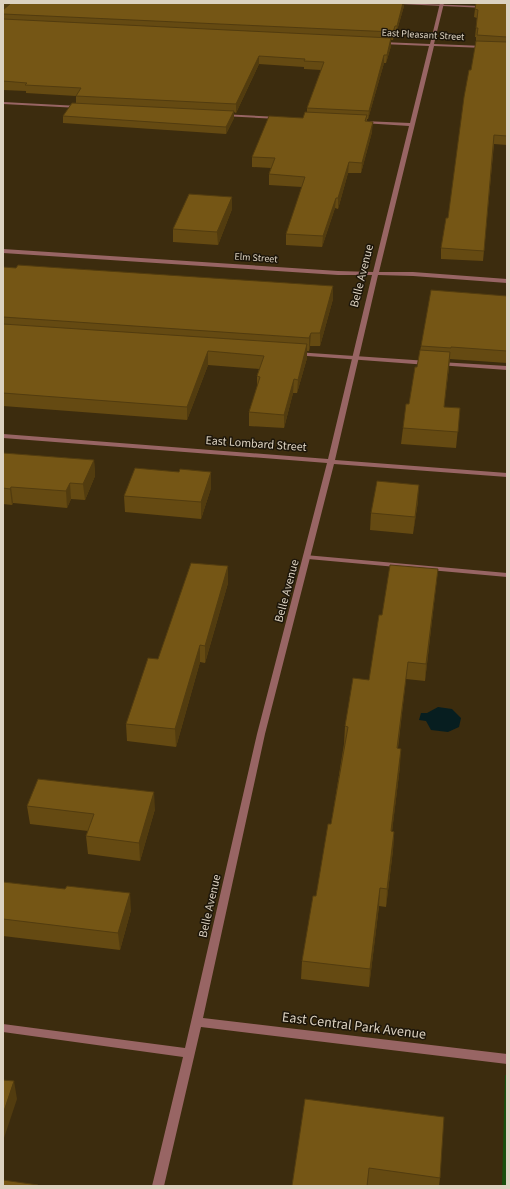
<svg xmlns="http://www.w3.org/2000/svg" width="510" height="1189" viewBox="0 0 510 1189" font-family="'Source Sans 3',sans-serif">
<style>
.green{fill:#184f0d}
.water{fill:#071e20}
.lines{fill:none;stroke-linecap:round;stroke-linejoin:round}
.lane{fill:#986564;fill-rule:evenodd}
.street{fill:#986564;fill-rule:evenodd}
.wall{fill:#654a12}
.shaded-wall{fill:#523c0f}
.building{fill:#755615;stroke:#523c0f}
.labels{text-anchor:middle;dominant-baseline:central;stroke-width:3;stroke-linejoin:round;paint-order:stroke}
.far-street-label{font-size:10px;fill:#dcd2c1;stroke:#1d160a}
.street-label{font-size:12px;fill:#dcd2c1;stroke:#1d160a}
.near-street-label{font-size:14px;fill:#dcd2c1;stroke:#1d160a}
</style>
<rect width="100%" height="100%" fill="#3c2c0e"/>
<path class="green" d="M505,1075H507V1186H502Z"/>
<path class="water" d="M438,707L452,709L461,718L459,727L448,732L431,730L426,721L419,720L421,713H427Z"/>
<g class="lines">
<g class="lane">
<path d="M398,3L507,7V9L400,4Z"/>
<path d="M296,352L428,361L431,363L428,365L294,355V353Z"/>
<path d="M440,362L507,366V370L438,365V363Z"/>
<path d="M305,555L507,573V577L308,559L304,557Z"/>
</g>
<g class="street">
<path d="M440,3H444L434,44L484,46L486,47L484,48L434,46L379,272H413L507,279V283L413,276L378,275L335,460L507,473V477L334,464L265,734L203,1018L507,1054V1064L201,1027L164,1186H152L183,1057L3,1032V1024L185,1048L257,734L327,463L3,438V434L328,459L372,275H338L3,253V249L338,271L373,272L409,126L363,123L361,122L363,121L410,123L429,46L382,44L380,43L382,42L430,44Z"/>
<path d="M3,102L79,106L81,107L79,108L3,104Z"/>
<path d="M221,114L279,117L281,118L279,119L223,116H221Z"/>
</g>
</g>
<g class="wall">
<path d="M3,3L404,6L396,34H394L393,40H391V46L386,63H384L368,119H367V122L372,132L361,173H348L338,209L335,208L322,247L286,245V234L302,187L269,185V174L271,168L252,167V157L303,118L307,112V108L321,70L304,69V67L259,64L236,113L234,112V118L226,134L63,123V116L76,103V96L26,93V91L3,90Z"/>
<path d="M507,3V145L494,144L483,261L441,259V248L448,218L476,41V37H475L477,18L474,17L475,9Z"/>
<path d="M232,209L218,245L173,242V229Z"/>
<path d="M3,267L333,299L320,346H310L309,351H307V358L297,393H293L284,428L249,426V412L257,387V376L259,369L208,365L187,420L3,406Z"/>
<path d="M507,296V363L450,359L444,407L460,408L456,448L401,444L403,428L409,404L417,367L421,346Z"/>
<path d="M3,453L94,460L95,476L85,500L71,499L67,508L13,503L12,505L3,504Z"/>
<path d="M179,472H211V488L201,519L125,512L124,496Z"/>
<path d="M418,501L413,534L370,530L371,513Z"/>
<path d="M228,566V583L205,663L200,662L176,747L127,741L126,724L158,659Z"/>
<path d="M438,569L425,681L406,679L398,748L400,766L392,831L394,832L393,850L386,907L379,906L369,987L301,979L302,961L331,824L344,744L345,726L369,680L382,615Z"/>
<path d="M27,806L155,809L140,861L88,854L86,836L88,831L30,824Z"/>
<path d="M3,882L131,910L120,950L3,936Z"/>
<path d="M305,1099L440,1178L439,1186H292Z"/>
</g>
<g class="shaded-wall">
<path d="M3,3H11L3,12Z"/>
<path d="M403,3H404V6L396,34L397,26Z"/>
<path d="M395,26L394,34L393,40V32Z"/>
<path d="M391,38V46L386,63L387,55Z"/>
<path d="M384,55V63L368,119L369,111Z"/>
<path d="M259,56V64L236,113V104Z"/>
<path d="M234,111V118L226,134V127Z"/>
<path d="M373,122L372,132L361,173L362,163Z"/>
<path d="M349,162L348,173L338,209V198Z"/>
<path d="M232,197V209L218,245L217,232Z"/>
<path d="M336,198L335,208L322,247L323,236Z"/>
<path d="M333,286V299L320,346V333Z"/>
<path d="M311,333L310,346L309,351V338Z"/>
<path d="M307,344V358L297,393L298,380Z"/>
<path d="M208,351V365L187,420V407Z"/>
<path d="M450,352L449,367L442,422L444,407Z"/>
<path d="M294,379L293,393L284,428V415Z"/>
<path d="M94,460L95,476L85,500L83,484Z"/>
<path d="M211,472V488L201,519V502Z"/>
<path d="M70,483L71,499L67,508L66,491Z"/>
<path d="M419,485L418,501L413,534L415,517Z"/>
<path d="M11,487L13,503L12,505L10,489Z"/>
<path d="M228,566V583L205,663V646Z"/>
<path d="M438,569L436,586L425,681L426,664Z"/>
<path d="M200,645V662L176,747L175,729Z"/>
<path d="M408,662L406,679L395,766L397,748Z"/>
<path d="M401,749L400,766L390,849L391,831Z"/>
<path d="M154,792L155,809L140,861L139,843Z"/>
<path d="M394,832L393,850L386,907L387,889Z"/>
<path d="M380,888L379,906L369,987L370,969Z"/>
<path d="M130,893L131,910L120,950L118,933Z"/>
<path d="M14,1081L17,1099L3,1141V1114Z"/>
</g>
<g class="building">
<path d="M11,3H403L397,26H395L393,32L3,14V10Z"/>
<path d="M476,3H507V37L477,35L478,28H476L478,10L475,9Z"/>
<path d="M3,19L391,38L387,55H384L369,111L307,108L324,62L304,61L305,59L259,56L236,104L76,96L81,88L25,85L27,83L3,81Z"/>
<path d="M476,41L507,42V136L494,135L484,251L441,248L446,218H448L464,97L469,70H471Z"/>
<path d="M72,103L234,111L226,127L63,116Z"/>
<path d="M305,112L367,115L365,121L373,122L362,163L349,162L338,198H336L323,236L286,234L305,177L269,174L275,158L252,157L269,116L303,118Z"/>
<path d="M189,194L232,197L217,232L173,229Z"/>
<path d="M18,265L62,268L333,286L320,333H311L309,338L3,317V267L16,268Z"/>
<path d="M431,290L507,296V351L451,347V348L421,346Z"/>
<path d="M3,324L307,344L298,380L294,379L284,415L249,412L260,377L257,376L264,356L208,351L187,407L3,393Z"/>
<path d="M420,350L450,352L444,407L460,408L458,432L403,428L406,404H409L415,367H417Z"/>
<path d="M3,453L94,460L83,484L70,483L66,491L11,487L10,489L3,488Z"/>
<path d="M135,468L179,472L180,469L211,472L201,502L124,496Z"/>
<path d="M377,481L419,485L415,517L371,513Z"/>
<path d="M191,563L228,566L205,646L200,645L175,729L126,724L148,658L158,659Z"/>
<path d="M390,565L438,569L426,664L408,662L397,748L401,749L391,831L394,832L387,889L380,888L370,969L302,961L313,896H316L328,824H331L348,727L345,726L353,678L369,680L379,615H382Z"/>
<path d="M38,779L154,792L139,843L86,836L94,814L27,806Z"/>
<path d="M3,882L65,889L67,886L130,893L118,933L3,919Z"/>
<path d="M3,1080L14,1081L3,1114Z"/>
<path d="M305,1099L444,1117L440,1178L369,1168L367,1186H292Z"/>
<path d="M3,1180L38,1185V1186H3Z"/>
</g>
<g class="labels">
<g class="far-street-label">
<text transform="translate(423 35) rotate(3)">East Pleasant Street</text>
<text transform="translate(256 258) rotate(4)">Elm Street</text>
</g>
<g class="street-label">
<text transform="translate(362 276) rotate(-76)">Belle Avenue</text>
<text transform="translate(256 444) rotate(4)">East Lombard Street</text>
<text transform="translate(287 591) rotate(-75)">Belle Avenue</text>
<text transform="translate(210 906) rotate(-77)">Belle Avenue</text>
</g>
<g class="near-street-label">
<text transform="translate(354 1026) rotate(7)">East Central Park Avenue</text>
</g>
</g>
<rect width="510" height="1189" fill="none" stroke="#dcd2c1" stroke-width="8"/>
</svg>
